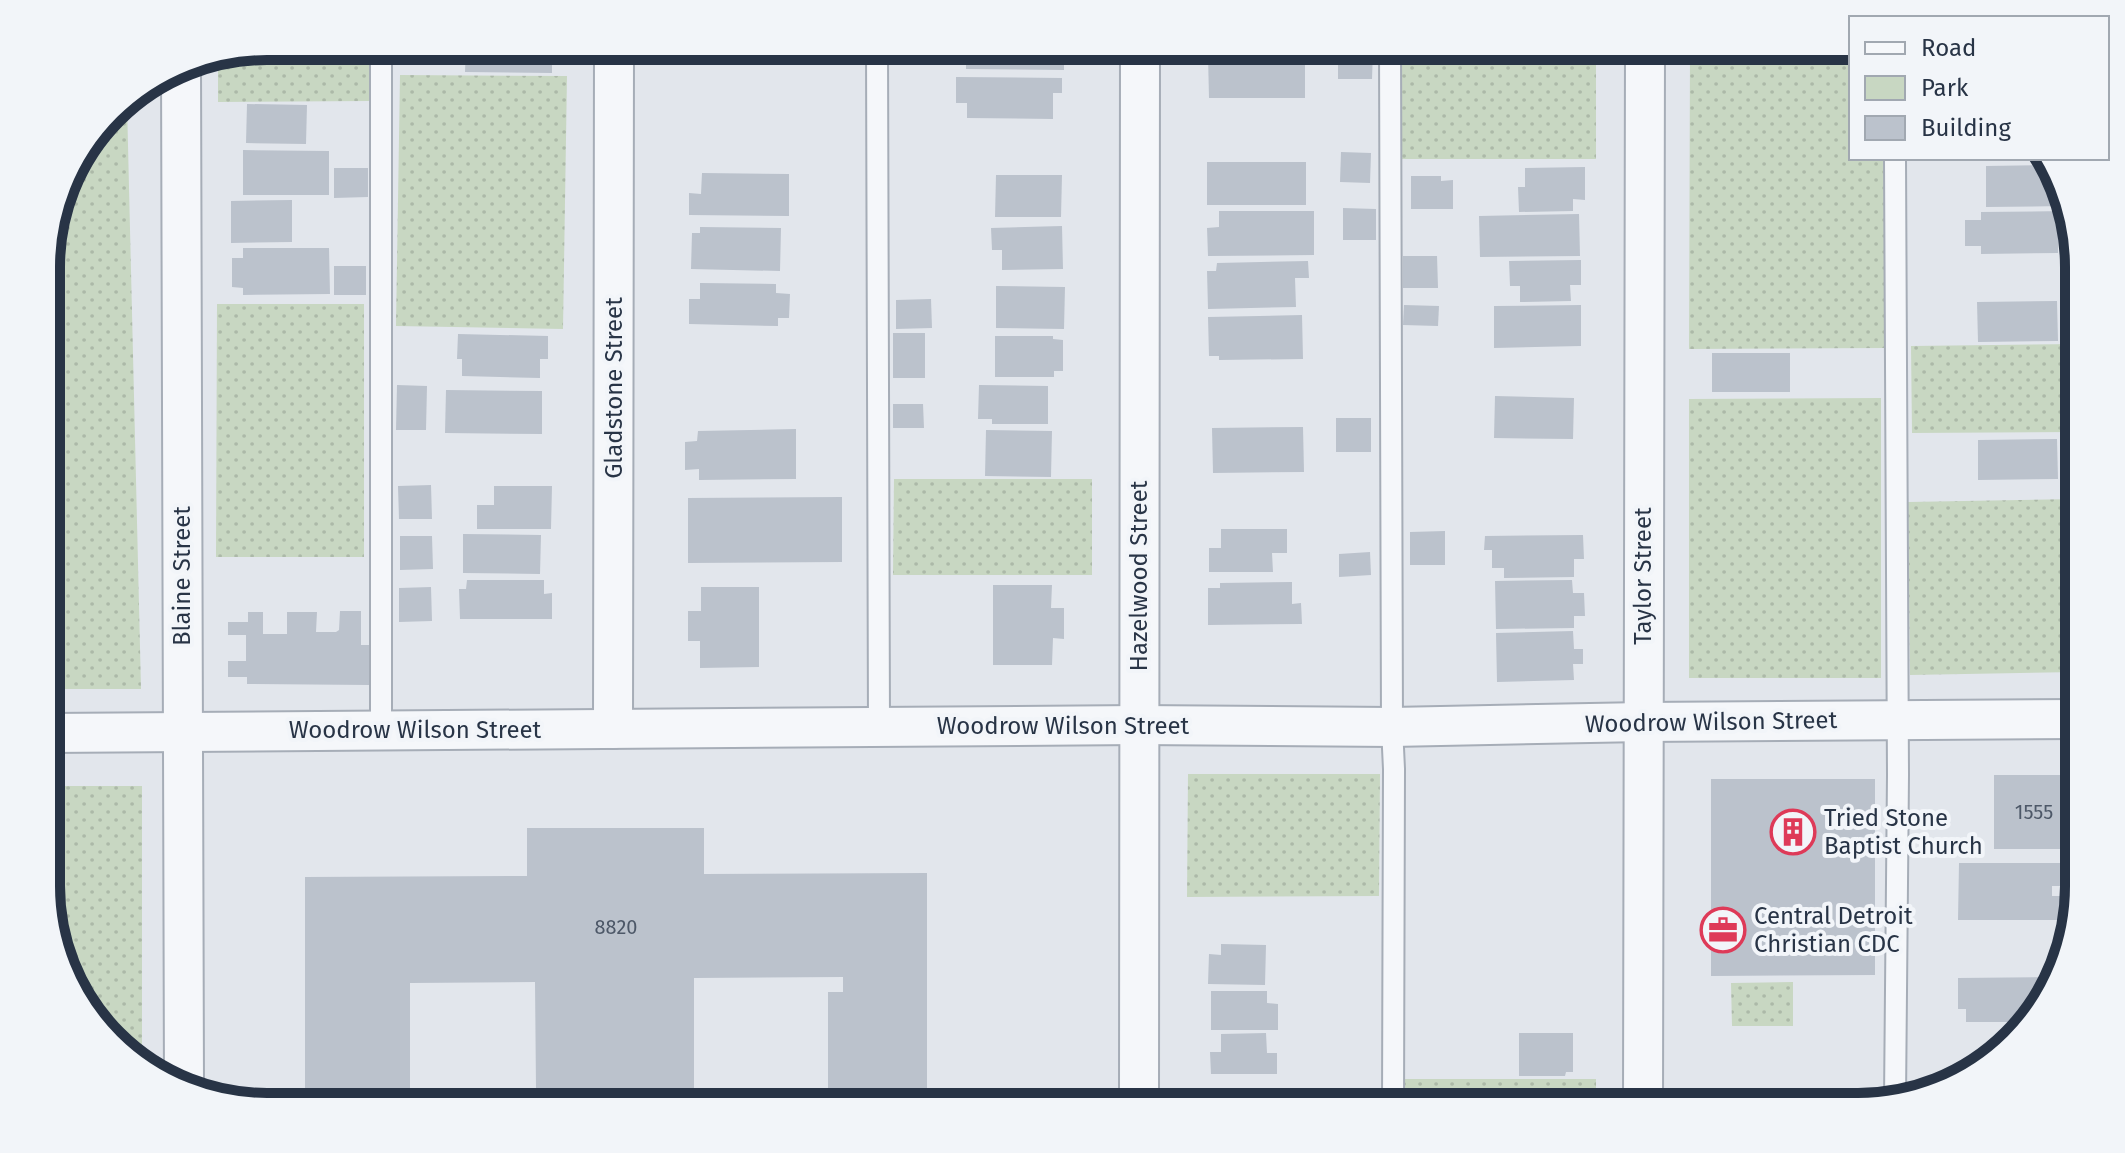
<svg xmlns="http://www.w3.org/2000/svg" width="2125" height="1153" viewBox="0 0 2125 1153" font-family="'Fira Sans',sans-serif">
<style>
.green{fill:url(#green-dots)}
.building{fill:#bbc2cc}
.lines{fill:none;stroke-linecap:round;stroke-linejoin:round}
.service-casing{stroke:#a6adb7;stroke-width:24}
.minor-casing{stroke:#a6adb7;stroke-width:42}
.service{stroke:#f5f7fa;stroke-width:20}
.minor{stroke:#f5f7fa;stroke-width:38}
.labels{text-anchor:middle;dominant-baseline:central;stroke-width:8;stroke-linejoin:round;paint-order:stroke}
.number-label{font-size:20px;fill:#4d5868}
.street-label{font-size:24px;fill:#283446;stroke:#f2f5f9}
.poi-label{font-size:24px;fill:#283446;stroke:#f2f5f9;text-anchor:start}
.rim{fill:none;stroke:#283446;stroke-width:10}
</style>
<defs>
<pattern id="green-dots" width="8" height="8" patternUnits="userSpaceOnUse" patternTransform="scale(2)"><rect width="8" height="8" fill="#c8d7c2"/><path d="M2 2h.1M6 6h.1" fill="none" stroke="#acb9a8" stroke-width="1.8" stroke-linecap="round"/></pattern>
</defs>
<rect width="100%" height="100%" fill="#e2e6ec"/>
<g class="green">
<path d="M267,46H370V101L218,102V56Z"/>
<rect x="1402" y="46" width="194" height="113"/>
<path d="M1690,46H1851V158H1886V348L1689,349Z"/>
<path d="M400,75L567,76L563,329L396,326Z"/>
<path d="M119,103H127L141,689H47V252L69,169Z"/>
<path d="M217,304H364V557H216Z"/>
<path d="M2077,344L2078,432L1912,433L1911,346Z"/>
<path d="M1881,398V678H1689V399Z"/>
<path d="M894,479H1092V575H893Z"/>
<path d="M2078,499V672L1910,675L1908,502Z"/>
<path d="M1188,774H1380L1379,896L1187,897Z"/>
<path d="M48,786H142V1061L83,1009L48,916Z"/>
<path d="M1793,982V1026H1732L1731,983Z"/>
<rect x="1404" y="1079" width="192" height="28"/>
</g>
<g class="building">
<path d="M466,46H543V49L552,50V73L465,72Z"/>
<path d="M966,46H1052V51H1064V70L966,69Z"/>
<path d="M1338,50H1373L1372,79H1338Z"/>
<path d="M1208,55H1305V98H1209Z"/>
<path d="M956,77L1062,78V93H1053V119L967,118V103H956Z"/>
<path d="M247,104L307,105L306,144L246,143Z"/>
<path d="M243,150L329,151V195H243Z"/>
<path d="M1341,152L1371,153L1370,183L1340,182Z"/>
<rect x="1207" y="162" width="99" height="43"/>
<path d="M2049,165L2065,206L1986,207V166Z"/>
<path d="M1585,167V200L1573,199V211L1519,212L1518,187H1525V168Z"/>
<path d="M334,168H368V197L334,198Z"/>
<path d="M702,173L789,174V216L689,215V193L701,194Z"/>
<path d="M996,175H1062L1061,217H995Z"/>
<path d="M1411,176H1441V181L1453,180V209H1411Z"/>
<path d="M292,200V242L231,243V201Z"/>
<path d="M1343,208L1376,209V240H1343Z"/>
<path d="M1219,211H1314V255L1208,256L1207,228L1219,227Z"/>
<path d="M2067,211L2070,218V238H2058V253L1981,254V246H1965V220H1981V212Z"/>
<path d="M1579,214L1580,256L1480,257L1479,216Z"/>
<path d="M1062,226L1063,269L1002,270V250H992L991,228Z"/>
<path d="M700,227L781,228L780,271L691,269L692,233H700Z"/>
<path d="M243,248H329L330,294L243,295V288L232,287V258H243Z"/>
<path d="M1403,256H1437L1438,288H1403Z"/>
<path d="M1581,260V285H1570L1571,301L1520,302V286H1510L1509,261Z"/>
<path d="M1308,261L1309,278H1295L1296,307L1208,309L1207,271H1216L1217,263Z"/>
<rect x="334" y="266" width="32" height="29"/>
<path d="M700,283L776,284V293L790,294L789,318H778V326L689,324V299H700Z"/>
<path d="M996,286L1065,287L1064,329L996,328Z"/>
<path d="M931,299L932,328L896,329V300Z"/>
<path d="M2057,301L2058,341L1978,342L1977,302Z"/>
<path d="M1404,305L1439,306L1438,326L1403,325Z"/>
<path d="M1581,305V346L1494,348V306Z"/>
<path d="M1302,315L1303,359L1219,360V356H1209L1208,317Z"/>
<rect x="893" y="333" width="32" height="45"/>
<path d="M458,334L548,336V359H540V378L462,376V359H457Z"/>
<path d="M995,336H1053V339L1063,340V371H1054V377H995Z"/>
<rect x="1712" y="353" width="78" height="39"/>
<path d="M397,385L427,386L426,430H396Z"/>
<path d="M979,385L1048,386V424H992V419H978Z"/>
<path d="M446,390L542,391V434L445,433Z"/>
<path d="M1495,396L1574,398L1573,439L1494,438Z"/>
<path d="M893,404H923L924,428H893Z"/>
<rect x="1336" y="418" width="35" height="34"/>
<path d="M1303,427L1304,472L1213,473L1212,428Z"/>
<path d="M796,429V479L699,480V469L685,470V442L697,441L698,431Z"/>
<path d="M986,430L1052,431L1051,477L985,476Z"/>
<path d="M2057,439L2058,479L1978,480V440Z"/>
<path d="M431,485L432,519H399L398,486Z"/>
<path d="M494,486H552L551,529H477V505H494Z"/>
<path d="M842,497V562L688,563V498Z"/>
<path d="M1221,529H1287V553H1272L1273,572H1209V548H1221Z"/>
<path d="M1445,531V565H1410V532Z"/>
<path d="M463,534L541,535L540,574L463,573Z"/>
<path d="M1583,535L1584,559H1574V577L1504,578V568H1492V550H1484L1485,536Z"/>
<path d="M400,536H432L433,569L400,570Z"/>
<path d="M1370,552L1371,575L1339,577V554Z"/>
<path d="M467,580H544V594L552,593V619H460L459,589H466Z"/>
<path d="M1572,580L1573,593H1584L1585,616H1574V628L1496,629L1495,581Z"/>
<path d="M1292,582V604L1301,603L1302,624L1208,625V588H1220V583Z"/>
<path d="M993,585H1052L1051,608H1064V639L1053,638L1052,665H993Z"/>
<path d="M431,587L432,621L399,622V588Z"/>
<path d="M701,587H759V667L700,668V641H688V611H701Z"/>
<path d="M340,611H361V645H369V685L247,684V677H228V661H246V635H228V622H248V612H263V634H287V612H317L316,632H336L339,630Z"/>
<path d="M1573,631L1574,649H1583V664H1573L1574,680L1497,682L1496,633Z"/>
<rect x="1994" y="775" width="79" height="74"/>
<path d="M1711,779H1875V975L1711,976Z"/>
<path d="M527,828H704V874L927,873V1102H828V992H843V977L694,978V1088H731V1107H477V1088H536L535,982L410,983V1107H305V877L527,876Z"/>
<path d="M1959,863H2060V886H2052V896H2060V920H1958Z"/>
<path d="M1221,944L1266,945L1265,985L1208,984L1209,954L1221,955Z"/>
<path d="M2052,977V989L2023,1022H1966V1009H1958V978Z"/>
<path d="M1211,991H1267V1003L1278,1004V1030H1211Z"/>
<path d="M1266,1033L1267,1053H1277V1074H1211L1210,1052H1221V1034Z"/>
<path d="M1519,1033H1573V1072H1566L1565,1076H1519Z"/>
</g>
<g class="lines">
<g class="service-casing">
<g id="service">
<path d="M877,46L879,727"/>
<path d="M1390,46L1392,727L1394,769L1393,1107"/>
<path d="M1895,158L1898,775L1895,1099"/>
<path d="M381,730V46"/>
</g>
</g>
<g class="minor-casing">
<g id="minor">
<path d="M181,64L184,1088"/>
<path d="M613,729L614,46"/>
<path d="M48,733L1139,725L1392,727L1643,722L2079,719"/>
<path d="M1139,1107L1140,46"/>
<path d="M1643,1107L1645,46"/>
</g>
</g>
<use href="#service" class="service"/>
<use href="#minor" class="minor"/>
</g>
<defs>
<g id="building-ring" transform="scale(2.3)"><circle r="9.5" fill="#f2f5f9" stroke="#de3a58" stroke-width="1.5"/><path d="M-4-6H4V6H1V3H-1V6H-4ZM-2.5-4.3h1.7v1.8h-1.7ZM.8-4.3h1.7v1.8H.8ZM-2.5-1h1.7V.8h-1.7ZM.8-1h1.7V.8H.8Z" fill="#de3a58"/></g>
<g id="office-ring" transform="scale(2.3)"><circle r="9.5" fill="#f2f5f9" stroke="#de3a58" stroke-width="1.5"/><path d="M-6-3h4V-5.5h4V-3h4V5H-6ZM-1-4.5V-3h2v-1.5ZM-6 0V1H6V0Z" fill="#de3a58"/></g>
</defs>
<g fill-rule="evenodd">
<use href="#building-ring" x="1793" y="832"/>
<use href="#office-ring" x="1723" y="930"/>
</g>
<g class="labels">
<g class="number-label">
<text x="2034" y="812">1555</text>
<text x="616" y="927">8820</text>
</g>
<g class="street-label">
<text transform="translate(614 388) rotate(-90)">Gladstone Street</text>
<text transform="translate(182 576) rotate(-90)">Blaine Street</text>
<text transform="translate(1139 576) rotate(-90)">Hazelwood Street</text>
<text transform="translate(1643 576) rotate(-90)">Taylor Street</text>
<text transform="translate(1711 722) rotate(-1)">Woodrow Wilson Street</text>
<text x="1063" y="726">Woodrow Wilson Street</text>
<text x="415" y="730">Woodrow Wilson Street</text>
</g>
<g class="poi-label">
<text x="1824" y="818">Tried Stone<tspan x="1824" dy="28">Baptist Church</tspan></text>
<text x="1754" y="916">Central Detroit<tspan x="1754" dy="28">Christian CDC</tspan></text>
</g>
</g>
<path d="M0 0H2125V1153H0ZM267 60H1858A207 207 0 0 1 2065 267V886A207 207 0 0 1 1858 1093H267A207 207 0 0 1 60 886V267A207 207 0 0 1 267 60Z" fill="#f2f5f9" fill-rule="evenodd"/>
<path class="rim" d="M267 60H1858A207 207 0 0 1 2065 267V886A207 207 0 0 1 1858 1093H267A207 207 0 0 1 60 886V267A207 207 0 0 1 267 60Z"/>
<rect x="1849" y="16" width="260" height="144" fill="#f2f5f9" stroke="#a1a8b1" stroke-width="2"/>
<rect x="1865" y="42" width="40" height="12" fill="#f5f7fa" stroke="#a1a8b1" stroke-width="2"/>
<text x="1921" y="56" font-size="24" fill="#283446">Road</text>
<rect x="1865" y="76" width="40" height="24" fill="#c8d7c2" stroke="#a1a8b1" stroke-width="2"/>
<text x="1921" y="96" font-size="24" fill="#283446">Park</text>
<rect x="1865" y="116" width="40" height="24" fill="#bbc2cc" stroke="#a1a8b1" stroke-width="2"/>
<text x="1921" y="136" font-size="24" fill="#283446">Building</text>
</svg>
